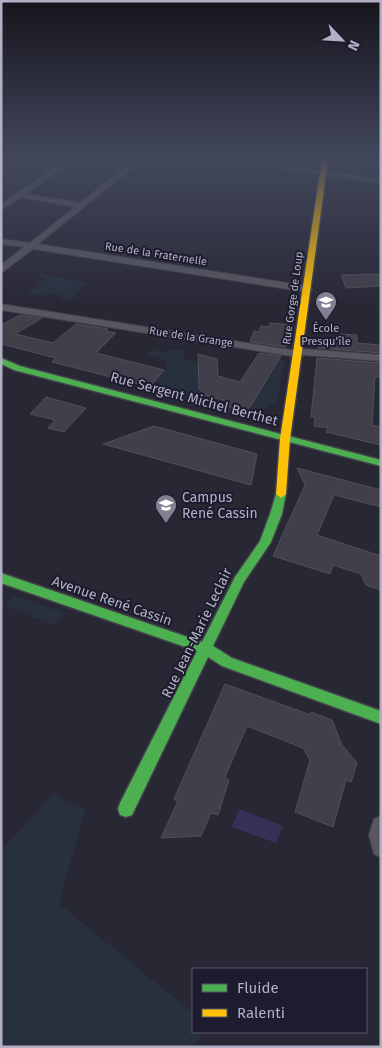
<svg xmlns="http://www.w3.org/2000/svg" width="382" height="1048" viewBox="0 0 382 1048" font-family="'Fira Sans',sans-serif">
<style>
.green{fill:#28303e}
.water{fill:#363157}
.building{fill:#403f4a;stroke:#504f5b}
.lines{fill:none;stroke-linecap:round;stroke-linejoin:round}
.street-casing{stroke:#42414b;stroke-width:2}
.fast-casing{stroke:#42414b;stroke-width:3}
.slow-casing{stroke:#42414b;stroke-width:3}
.street{fill:#585761;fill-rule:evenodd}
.fast{fill:#4caf50;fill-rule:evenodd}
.slow{fill:#ffc107;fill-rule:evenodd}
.labels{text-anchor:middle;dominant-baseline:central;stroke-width:4;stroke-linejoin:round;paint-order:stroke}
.far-street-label{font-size:11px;fill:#b3b0c5;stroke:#1d1b2e}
.far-poi-label{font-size:11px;fill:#b3b0c5;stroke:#1d1b2e}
.street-label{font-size:14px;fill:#b3b0c5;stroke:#1d1b2e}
.poi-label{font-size:14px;fill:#b3b0c5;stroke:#1d1b2e;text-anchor:start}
</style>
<rect width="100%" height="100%" fill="#282734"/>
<g class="green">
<path d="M41,274L87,282L71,301L61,299L63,296L49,294L46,296L27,294L45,278L38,276Z"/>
<path d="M172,349L187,351L182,359L198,363L199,389L207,396L216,398L214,401L194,406L155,396L161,390L158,389L160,387L158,386L161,383L156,381L167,367L166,363L160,357L147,354L150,350L164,352Z"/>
<path d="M279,357L285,361L277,402L265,409L241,418L228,414L227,411L221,410L224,406L247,412Z"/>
<path d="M14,595L64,613L55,625L5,606Z"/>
<path d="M53,794L85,809L59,904L193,1013V1032H204L193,1047H1V851Z"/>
</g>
<path class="water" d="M239,809L283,826L276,843L232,827Z"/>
<g class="building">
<path d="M381,274V286L346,288L341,275Z"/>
<path d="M20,315L42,318L15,334L53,343L76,324L108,329L106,331L116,333L96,353L164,370L150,387L52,362L56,358L1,344V325Z"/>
<path d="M270,323L291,325L286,347L250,342L254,331L259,332L261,326L269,327Z"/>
<path d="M340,334L357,335V343L381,345V353L318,348L319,340L340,342Z"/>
<path d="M259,353L281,356L247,412L224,406L227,401L207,396L199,389L198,354L217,359L218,376L240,382Z"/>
<path d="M317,358L381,363V377H375L372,425L381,427V445L326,432L328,428L314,426L315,417H311Z"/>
<path d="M46,397L75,405L86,408L64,432L48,428L55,420L30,414Z"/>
<path d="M154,426L257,454L251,485L103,444Z"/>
<path d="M297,468L381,490V507L334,495L317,535L381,556V590L366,585L361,574L333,565L330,574L273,556L305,485Z"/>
<path d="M225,684L311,715V712L332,720L342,745L357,763L351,782L346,780L333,827L295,812L310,760L303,748L247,726L225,777L229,780L218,815L211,813L201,836L161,838L178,801L174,799Z"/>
</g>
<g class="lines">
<g class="street-casing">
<g id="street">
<path d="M65,160H73L26,194L80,203L134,160H142L38,244L307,286L312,289L307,292L33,249L1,273V265L24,247L1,244V239L30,243L75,207L21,197L1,210V204Z"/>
<path d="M223,160H244L381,179V183Z"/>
<path d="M1,304L291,350L304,349L381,355V361L304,355L291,356L1,310Z"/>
<path d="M381,816V857L374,854L369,835L374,819Z"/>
</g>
</g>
<g class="fast-casing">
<g id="fast">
<path d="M1,358L20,366L381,460V466L14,370L1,364Z"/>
<path d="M281,490L286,494L282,514L271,542L244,582L213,646L232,658L381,711V724L222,666L208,657L132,815L126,817L120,815L118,809L120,803L197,651L1,583V573L202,642L235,577L260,541L270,514L276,494Z"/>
</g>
</g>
<g class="slow-casing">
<path id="slow" d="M322,160H328L290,439L286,494L281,498L276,494L280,439Z"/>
</g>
<use href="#street" class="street"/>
<use href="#fast" class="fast"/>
<use href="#slow" class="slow"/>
</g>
<linearGradient id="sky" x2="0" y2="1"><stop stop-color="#16151d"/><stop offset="0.52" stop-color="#42475c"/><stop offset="1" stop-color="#42475c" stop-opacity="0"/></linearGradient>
<rect width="382" height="307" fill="url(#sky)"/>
<defs>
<g id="university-pin" transform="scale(1.125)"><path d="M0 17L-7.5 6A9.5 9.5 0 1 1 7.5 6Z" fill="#828092" stroke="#1d1b2e"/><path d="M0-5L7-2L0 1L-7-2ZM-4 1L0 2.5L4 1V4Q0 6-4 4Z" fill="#fff"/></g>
</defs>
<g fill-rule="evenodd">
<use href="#university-pin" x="326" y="302"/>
<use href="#university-pin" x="166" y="505"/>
</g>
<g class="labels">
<g class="far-street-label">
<text transform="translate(156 254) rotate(9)">Rue de la Fraternelle</text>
<text transform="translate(293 298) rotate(-82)">Rue Gorge de Loup</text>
<text transform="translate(191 337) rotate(9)">Rue de la Grange</text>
</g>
<g class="far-poi-label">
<text x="326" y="328">École<tspan x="326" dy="13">Presqu'île</tspan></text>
</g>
<g class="street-label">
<text transform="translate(194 399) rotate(15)">Rue Sergent Michel Berthet</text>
<text transform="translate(112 601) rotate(19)">Avenue René Cassin</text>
<text transform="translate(197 633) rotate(-64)">Rue Jean-Marie Leclair</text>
</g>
<g class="poi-label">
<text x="182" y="497">Campus<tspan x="182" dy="16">René Cassin</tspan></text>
</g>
</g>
<rect width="382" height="1048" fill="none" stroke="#b3b0c5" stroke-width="5"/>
<rect x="192" y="968" width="175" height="65" fill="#1d1b2e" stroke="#59576a"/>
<rect x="202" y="984" width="25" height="8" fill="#4caf50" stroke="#59576a"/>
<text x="237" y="993" font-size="15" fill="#b3b0c5">Fluide</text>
<rect x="202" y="1009" width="25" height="8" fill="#ffc107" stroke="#59576a"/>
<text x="237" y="1018" font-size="15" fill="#b3b0c5">Ralenti</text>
<g transform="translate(342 40) rotate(115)" stroke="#1d1b2e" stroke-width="4" paint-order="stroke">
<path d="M0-4L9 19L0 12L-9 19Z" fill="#b3b0c5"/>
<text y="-8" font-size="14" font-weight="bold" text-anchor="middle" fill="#b3b0c5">N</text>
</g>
</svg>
